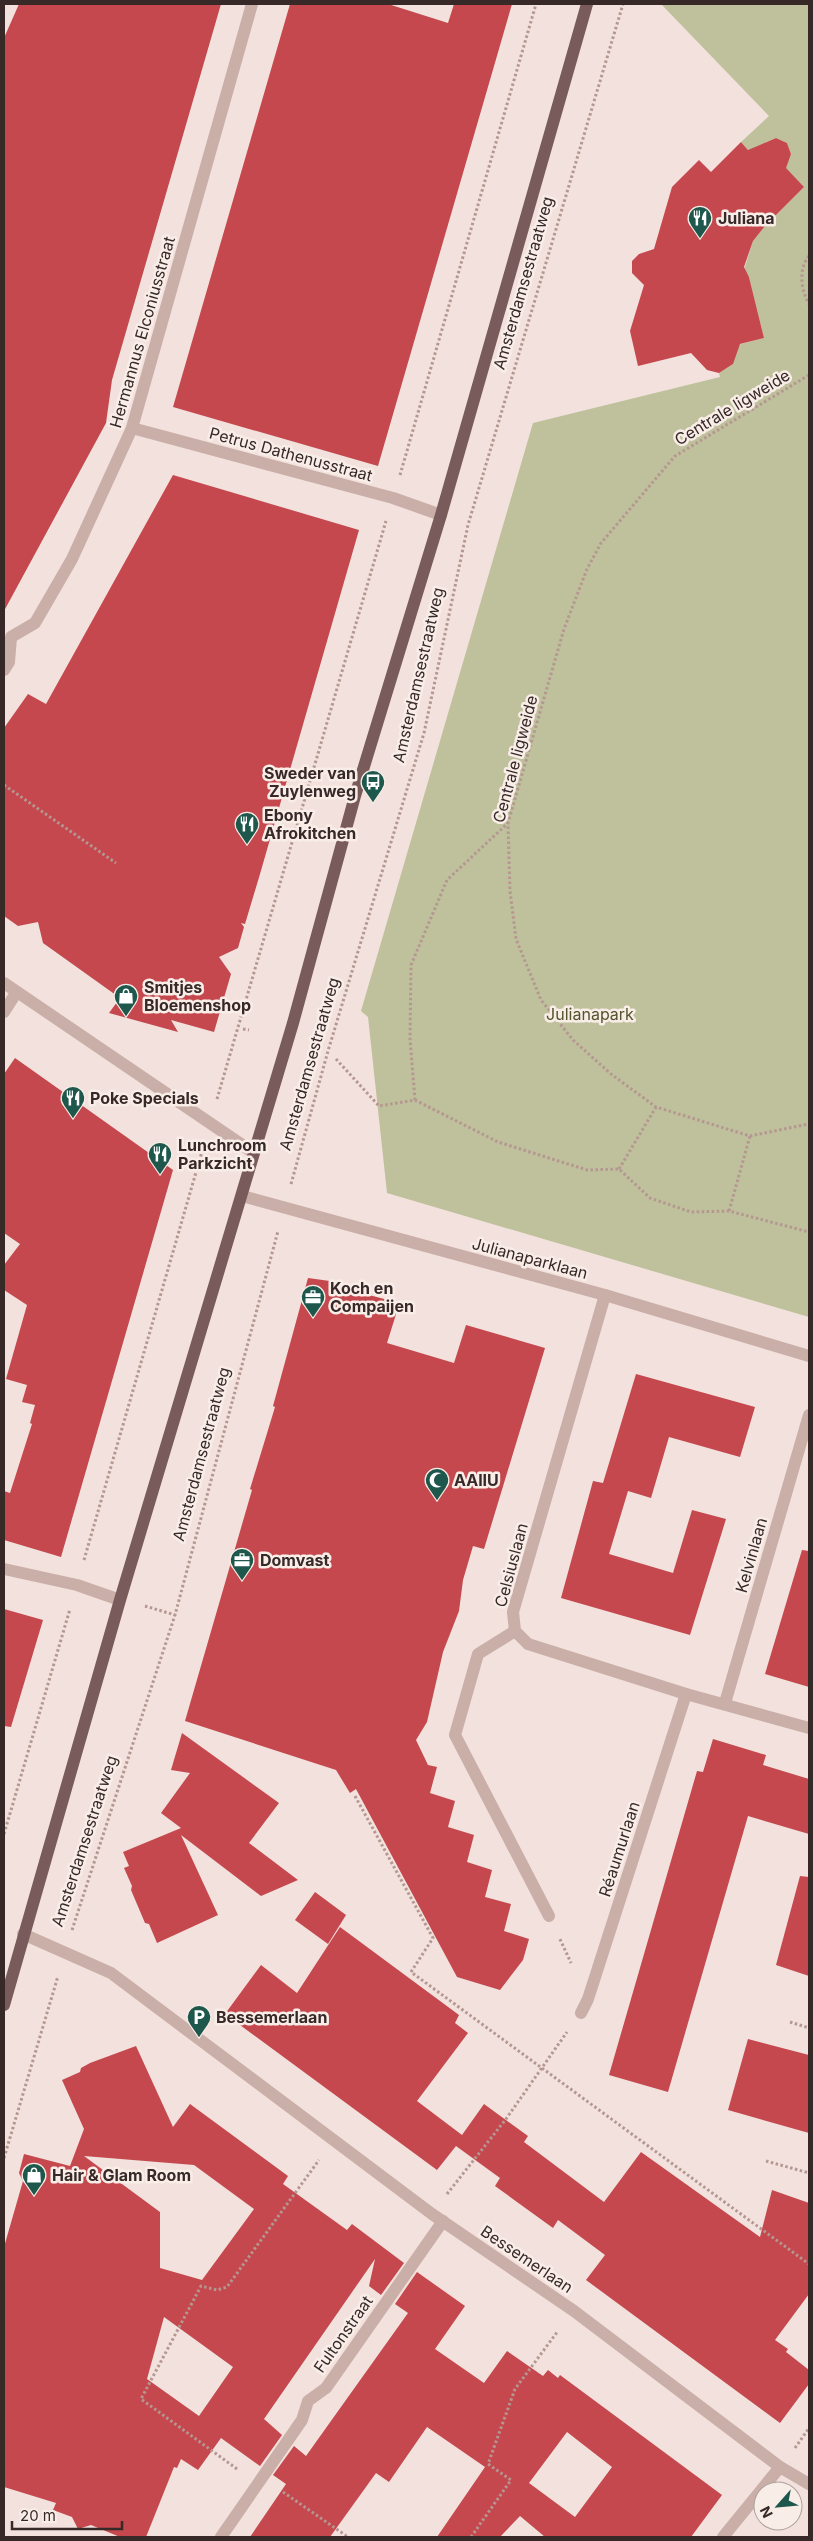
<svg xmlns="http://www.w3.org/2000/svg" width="813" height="2541" viewBox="0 0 813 2541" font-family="Inter,sans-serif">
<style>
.green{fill:#bfc09c}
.building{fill:#c4484e;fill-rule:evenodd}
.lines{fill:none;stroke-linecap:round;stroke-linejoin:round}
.path{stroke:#b59792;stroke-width:3;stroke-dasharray:2.5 2.5;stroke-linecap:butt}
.minor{stroke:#caaea8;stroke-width:12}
.major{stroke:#785b5a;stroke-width:12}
.labels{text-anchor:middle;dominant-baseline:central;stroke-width:5;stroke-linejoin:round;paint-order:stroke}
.poi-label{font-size:16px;font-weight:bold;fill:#362928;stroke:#f9ede8;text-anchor:start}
.street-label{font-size:16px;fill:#362928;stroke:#f9ede8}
.park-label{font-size:16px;fill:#51542c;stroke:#f9ede8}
</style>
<rect width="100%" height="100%" fill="#f2e1dc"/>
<path class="green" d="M661,4H809V1317L387,1193L368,1017L361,1011L533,423L720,377L719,373L733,364L734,346L764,338L749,277L744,270L753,241L765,226L804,187L784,167L791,154L787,143L776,138L766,142L753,155L741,142L769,116Z"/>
<g class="building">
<path d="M19,4H221L112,380L106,423L4,611V38Z"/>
<path d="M290,4H388L448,23L454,4H512L378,466L173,407Z"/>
<path d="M776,138L787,143L791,154L786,168L804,187L765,226L753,241L744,267L749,277L764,338L740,344L733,364L719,373L707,370L691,353L638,366L630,331L644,285L632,273V261L639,254L654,249L672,187L699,160L711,172L741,142L748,150Z"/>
<path d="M173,475L359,530L260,874L245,924L241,923L244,927L238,948L219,957L231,974L214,1032L171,1020L178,1032L109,1013L120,998L43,943L38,922L18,926L4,916V728L28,694L46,704Z"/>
<path d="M15,1058L173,1170L61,1557L4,1540V1491L10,1493L32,1424L30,1423L35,1405L22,1402L27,1385L6,1379L27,1305L4,1290V1265L20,1244L4,1233V1074Z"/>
<path d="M308,1278L337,1282L350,1290L388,1300L398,1308L387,1343L454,1363L466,1325L545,1348L484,1549L473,1546L463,1580L459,1611L443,1652L427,1722L416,1740L428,1765L437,1767L430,1793L455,1801L448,1827L474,1835L467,1862L492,1870L485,1897L511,1904L504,1931L529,1939L523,1960L500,1990L457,1977L356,1789L350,1793L336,1770L185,1721L252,1490L250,1489L275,1407L273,1406Z"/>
<path d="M636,1374L755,1407L740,1457L669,1437L651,1498L628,1491L609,1554L673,1573L692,1510L726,1519L690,1635L561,1598L593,1481L603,1483Z"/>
<path d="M802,1550L809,1551V1687L765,1674Z"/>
<path d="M4,1609L43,1620L11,1727L4,1726Z"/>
<path d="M182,1733L279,1803L249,1843L298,1880L261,1896L181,1835L218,1915L157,1943L149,1924L145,1923L131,1890L132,1886L124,1868L129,1866L123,1852L181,1828L161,1813L190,1773L171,1770Z"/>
<path d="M713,1739L766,1755L763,1765L809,1779V1834L748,1816L668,2092L609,2075L697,1771L703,1772Z"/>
<path d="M800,1876L809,1877V1976L776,1965Z"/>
<path d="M315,1892L346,1915L328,1944L295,1920Z"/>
<path d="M340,1927L459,2015L455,2023L468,2033L417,2101L462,2135L484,2104L528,2136L524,2142L604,2202L641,2152L760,2237L772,2190L809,2203V2294L775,2340L788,2349L786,2352L809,2370V2384L780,2423L586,2280L605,2255L558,2220L553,2228L495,2186L500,2178L456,2146L437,2170L225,2014L261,1965L297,1993Z"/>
<path d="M748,2039L809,2055V2133L728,2110Z"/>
<path d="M136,2046L173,2127L190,2104L288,2176L283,2184L347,2230L352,2224L404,2263L381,2295L369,2286L375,2259L264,2419L282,2435L260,2466L221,2438L198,2470L181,2459L177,2468L174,2467L146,2537H120L91,2525L78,2529L72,2517L53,2510L56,2503L4,2487V2247L23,2181L19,2173L24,2154L70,2166L84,2129L62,2080L80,2072L81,2068L90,2063ZM84,2156L194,2165L254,2209L202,2280L160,2268V2212ZM164,2317L233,2367L199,2416L147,2379Z"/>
<path d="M417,2272L465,2306L435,2349L484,2383L507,2351L543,2376L548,2370L558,2378L560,2375L722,2495L691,2537H545L520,2516L500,2537H437L485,2467L427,2427L389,2482L376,2473L330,2537H250L286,2484L273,2475L294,2446L306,2456L408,2313L395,2304ZM567,2432L612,2467L575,2517L529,2483Z"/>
</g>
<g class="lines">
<g class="path">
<path d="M809,256C798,269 801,290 809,304"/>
<path d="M809,375L675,456L601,543L587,569L564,629L508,823L510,891L516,939L541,1000L573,1040L611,1074L656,1107L750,1136L809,1124"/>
<path d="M400,475L536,4"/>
<path d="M4,785L116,863"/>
<path d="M243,1029L249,1030"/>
<path d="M336,1059L379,1106L415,1100L498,1142L587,1170L619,1169L650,1198L691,1212L729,1211L809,1232"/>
<path d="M217,1099L386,521"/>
<path d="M415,1100L410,1039L411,965L447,880L508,823"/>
<path d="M619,1169L656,1107"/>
<path d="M291,1184L328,1051L424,733L468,525L623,4"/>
<path d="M729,1211L750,1136"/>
<path d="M84,1560L203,1148"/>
<path d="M145,1606L175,1615"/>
<path d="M355,1796L433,1938L411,1972L809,2264"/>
<path d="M4,1834L70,1609"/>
<path d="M72,1930L175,1615L278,1231"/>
<path d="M560,1939L571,1963"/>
<path d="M790,2022L809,2028"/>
<path d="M4,2158L58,1976"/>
<path d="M766,2161L809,2173"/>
<path d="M447,2194L506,2119L567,2032"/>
<path d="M795,2448L809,2428"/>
<path d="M237,2469L141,2399L201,2286L217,2290L227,2287L319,2160"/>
<path d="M283,2492L348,2537"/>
<path d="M471,2537L511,2480L488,2464L515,2389L558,2331"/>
</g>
<g class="minor">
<path d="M132,428L393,498L441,515"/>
<path d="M4,670L9,662L11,637L35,623L72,559L132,428L252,4"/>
<path d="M4,983L254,1153"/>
<path d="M4,1012L16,993"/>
<path d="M242,1196L605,1295L809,1356"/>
<path d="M605,1295L513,1612L515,1631L528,1644L686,1694L809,1728"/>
<path d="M4,1569L77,1585L120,1600"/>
<path d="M515,1631L478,1654L455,1735L549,1916"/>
<path d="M725,1703L809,1415"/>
<path d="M23,1934L111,1973L432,2214L574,2311L780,2467L809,2484"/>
<path d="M581,2013L588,1999L686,1694"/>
<path d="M221,2537L302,2420L308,2401L326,2388L443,2221"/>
<path d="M723,2537L780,2467"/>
</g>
<path class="major" d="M4,2005L120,1600L293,1023L355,796L441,515L587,4"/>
</g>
<defs>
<g id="restaurant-pin" transform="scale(1.25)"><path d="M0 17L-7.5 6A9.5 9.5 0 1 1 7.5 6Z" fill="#1e574b" stroke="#f9ede8"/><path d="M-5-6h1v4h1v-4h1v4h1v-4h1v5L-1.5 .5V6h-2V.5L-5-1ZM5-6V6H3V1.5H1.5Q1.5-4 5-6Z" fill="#fff"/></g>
<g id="bus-pin" transform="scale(1.25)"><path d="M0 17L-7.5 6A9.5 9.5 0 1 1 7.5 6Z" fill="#1e574b" stroke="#f9ede8"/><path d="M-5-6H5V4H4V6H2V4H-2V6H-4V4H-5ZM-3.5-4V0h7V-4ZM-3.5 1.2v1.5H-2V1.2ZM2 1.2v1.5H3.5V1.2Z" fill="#fff"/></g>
<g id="shop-pin" transform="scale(1.25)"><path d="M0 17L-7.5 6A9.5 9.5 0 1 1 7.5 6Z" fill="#1e574b" stroke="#f9ede8"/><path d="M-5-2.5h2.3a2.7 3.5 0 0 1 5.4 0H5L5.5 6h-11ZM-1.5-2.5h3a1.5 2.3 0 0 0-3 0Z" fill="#fff"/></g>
<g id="office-pin" transform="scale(1.25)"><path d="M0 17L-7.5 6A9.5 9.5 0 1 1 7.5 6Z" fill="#1e574b" stroke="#f9ede8"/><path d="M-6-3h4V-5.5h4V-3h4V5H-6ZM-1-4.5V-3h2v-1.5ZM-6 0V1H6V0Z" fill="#fff"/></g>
<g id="mosque-pin" transform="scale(1.25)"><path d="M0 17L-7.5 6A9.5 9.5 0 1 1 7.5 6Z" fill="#1e574b" stroke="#f9ede8"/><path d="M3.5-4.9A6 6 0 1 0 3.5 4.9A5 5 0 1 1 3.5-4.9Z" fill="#fff"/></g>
<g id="parking-pin" transform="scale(1.25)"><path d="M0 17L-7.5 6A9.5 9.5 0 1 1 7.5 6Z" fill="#1e574b" stroke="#f9ede8"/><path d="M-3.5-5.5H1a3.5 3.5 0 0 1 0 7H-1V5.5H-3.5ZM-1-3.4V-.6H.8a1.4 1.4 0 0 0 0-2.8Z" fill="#fff"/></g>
</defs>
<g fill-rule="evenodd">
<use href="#restaurant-pin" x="700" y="218"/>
<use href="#bus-pin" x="373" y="782"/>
<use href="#restaurant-pin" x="247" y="824"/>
<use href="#shop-pin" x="126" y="996"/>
<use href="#restaurant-pin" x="73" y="1098"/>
<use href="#restaurant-pin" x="160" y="1154"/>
<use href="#office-pin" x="313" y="1297"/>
<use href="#mosque-pin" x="437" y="1480"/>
<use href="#office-pin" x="242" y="1560"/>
<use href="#parking-pin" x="199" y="2017"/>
<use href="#shop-pin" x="34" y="2175"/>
</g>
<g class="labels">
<g class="poi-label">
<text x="718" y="218">Juliana</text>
<text x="356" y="773" text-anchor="end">Sweder van<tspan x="356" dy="18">Zuylenweg</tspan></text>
<text x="264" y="815">Ebony<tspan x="264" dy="18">Afrokitchen</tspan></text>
<text x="144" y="987">Smitjes<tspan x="144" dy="18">Bloemenshop</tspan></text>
<text x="90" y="1098">Poke Specials</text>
<text x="178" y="1145">Lunchroom<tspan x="178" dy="18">Parkzicht</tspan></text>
<text x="330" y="1288">Koch en<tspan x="330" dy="18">Compaijen</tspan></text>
<text x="454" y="1480">AAIIU</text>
<text x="260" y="1560">Domvast</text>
<text x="216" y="2017">Bessemerlaan</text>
<text x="52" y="2175">Hair &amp; Glam Room</text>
</g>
<g class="street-label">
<text transform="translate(523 283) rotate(-74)">Amsterdamsestraatweg</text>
<text transform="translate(142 332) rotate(-74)">Hermannus Elconiusstraat</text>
<text transform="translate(732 407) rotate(-31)">Centrale ligweide</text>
<text transform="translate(291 454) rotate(15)">Petrus Dathenusstraat</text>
<text transform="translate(418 675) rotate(-77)">Amsterdamsestraatweg</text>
<text transform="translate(515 759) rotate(-75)">Centrale ligweide</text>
<text transform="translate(309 1064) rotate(-74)">Amsterdamsestraatweg</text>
<text transform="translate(530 1258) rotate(15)">Julianaparklaan</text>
<text transform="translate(201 1454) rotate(-75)">Amsterdamsestraatweg</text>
<text transform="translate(751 1555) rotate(-74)">Kelvinlaan</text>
<text transform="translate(511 1565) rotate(-75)">Celsiuslaan</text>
<text transform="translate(84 1841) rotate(-72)">Amsterdamsestraatweg</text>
<text transform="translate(619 1849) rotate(-72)">Réaumurlaan</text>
<text transform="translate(527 2259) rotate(34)">Bessemerlaan</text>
<text transform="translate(343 2334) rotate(-55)">Fultonstraat</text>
</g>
<g class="park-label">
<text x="590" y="1014">Julianapark</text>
</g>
</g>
<rect width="813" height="2541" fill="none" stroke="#362928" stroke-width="10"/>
<g transform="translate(778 2506) rotate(243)"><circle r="24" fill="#f9ede8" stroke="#ab9f9b"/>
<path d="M0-4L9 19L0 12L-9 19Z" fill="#1e574b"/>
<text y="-8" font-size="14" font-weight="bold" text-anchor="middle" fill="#362928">N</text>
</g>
<path d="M12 2521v8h110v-8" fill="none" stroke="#362928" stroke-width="2.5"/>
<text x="20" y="2521" font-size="15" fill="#362928" stroke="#f9ede8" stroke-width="4" paint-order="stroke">20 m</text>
</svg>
